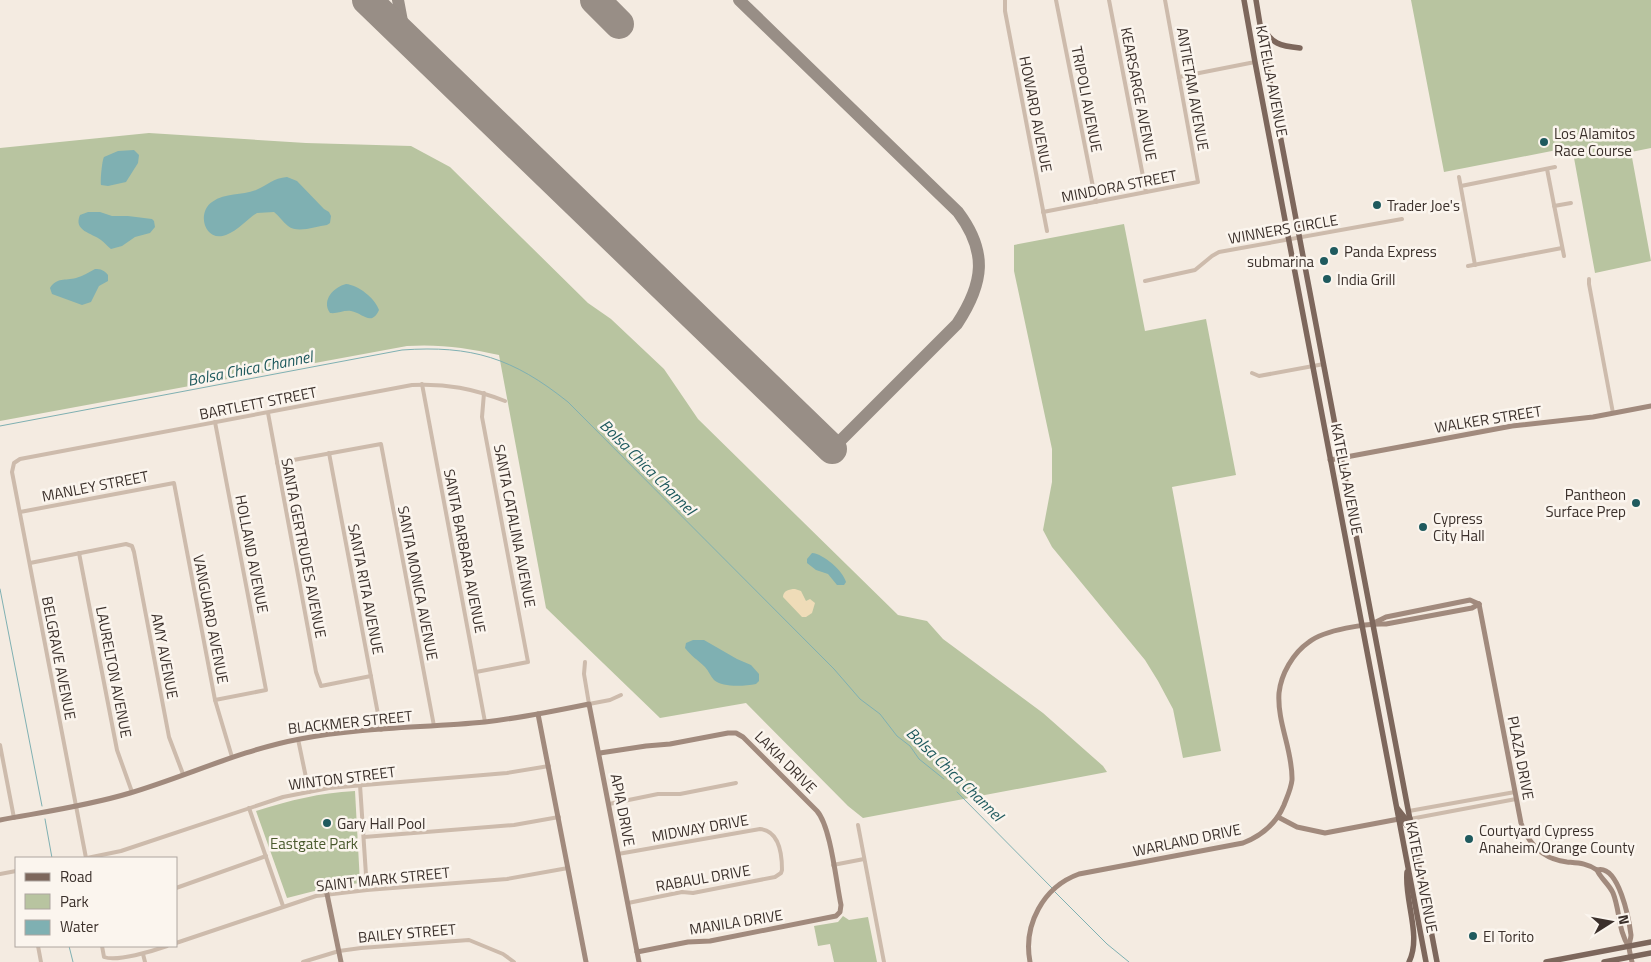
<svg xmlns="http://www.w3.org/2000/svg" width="1651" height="962" viewBox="0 0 1651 962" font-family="'Titillium Web',sans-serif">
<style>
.green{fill:#b8c4a0}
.sand{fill:#efdcb8}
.water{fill:#7fb0b2}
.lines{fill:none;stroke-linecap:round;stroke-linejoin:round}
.stream{stroke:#7fb0b2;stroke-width:1}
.taxiway{stroke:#988e86;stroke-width:12}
.runway{stroke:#988e86;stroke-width:30}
.street{stroke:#cdbbac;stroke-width:4}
.secondary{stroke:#a18a7d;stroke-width:5}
.primary{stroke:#7d675c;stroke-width:5.5}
.poi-dot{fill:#1f5a5e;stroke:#fbf5ee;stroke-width:2}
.labels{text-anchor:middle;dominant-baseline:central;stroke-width:5;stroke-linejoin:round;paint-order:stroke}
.street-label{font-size:15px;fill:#3b302b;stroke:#fbf5ee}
.poi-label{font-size:15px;fill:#3b302b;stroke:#fbf5ee;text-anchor:start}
.park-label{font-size:15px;fill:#4a5a2e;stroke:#fbf5ee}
.water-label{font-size:16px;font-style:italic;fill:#1f5a5e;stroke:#fbf5ee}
</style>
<rect width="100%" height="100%" fill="#f4ebe1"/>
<g class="green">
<path d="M1411,0H1651V148L1631,152L1651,261L1595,273L1572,147L1444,172Z"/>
<path d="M149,133L306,143L411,146L450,167L588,303L611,319L664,369L698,419L898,615L927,621L943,639L1043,713L1103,766L1107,772L863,818L848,806L746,703L660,718L546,608L499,355C466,348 441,344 407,346L0,421V148Z"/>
<path d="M1124,224L1145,331L1206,319L1236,475L1172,487L1221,751L1183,758L1173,709L1158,681L1145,660L1052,547L1043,530L1052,482V449L1014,271V245Z"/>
<path d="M355,791L360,883L330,887L287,898L256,811C292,800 318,793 355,791Z"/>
<path d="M843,916L849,920L868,917L877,962H834L830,944L818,946L814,926L838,922Z"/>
</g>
<path class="sand" d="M795,589L801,591L806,601L810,599L815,603L812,613L806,617H802L783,597C783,591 789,589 795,589Z"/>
<g class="water">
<path d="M134,150L139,155L138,163L126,182L108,186L101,185C100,182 102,160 104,157L118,151Z"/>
<path d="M287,177L297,181L324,209L329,212L331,216L330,223L327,225C316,226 298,234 288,226C283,222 279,216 274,212L257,213C247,219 238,231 226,235C205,243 196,213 212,202C226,192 241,196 256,190C268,185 273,178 287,177Z"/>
<path d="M88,212H100L112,216H128L152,219L154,221L155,227L150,233L135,237L122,246L111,249C107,246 105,243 101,240C92,233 73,231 80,215Z"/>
<path d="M95,269C101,269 104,270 108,275V281L99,286L91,302L82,305L52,294L50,288C57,277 65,281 76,278C83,276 89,272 95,269Z"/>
<path d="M346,284C358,285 375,298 379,310C371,327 363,313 351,311C344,310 337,314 330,313C321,300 334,287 346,284Z"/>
<path d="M812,553C824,554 843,571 846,582L844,585H837L828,574L816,570L807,563V559Z"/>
<path d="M693,640H704L737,659L751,665L759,674V681L756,684C745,686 723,688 714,680C710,676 709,671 705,667C698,660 691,656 685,648L686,643Z"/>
</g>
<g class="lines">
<g class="stream">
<path d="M0,426L402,350C472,345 513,358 568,402L834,669L860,699L880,714L897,736L910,746L919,759L944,779"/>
<path d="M0,589L42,806"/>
<path d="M957,792L1053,889"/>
<path d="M45,819L52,858"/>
<path d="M1055,892L1107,944L1129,962"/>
<path d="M69,946L73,962"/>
</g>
<g class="taxiway">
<path d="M398,0L405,37"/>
<path d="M739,0L958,212C988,252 984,283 957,324L832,449"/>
</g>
<g class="runway">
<path d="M367,0L832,449"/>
<path d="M595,0L619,24"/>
</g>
<g class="street">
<path d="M1005,0V11L1047,231"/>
<path d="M1056,0L1096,202"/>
<path d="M1109,0L1146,192"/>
<path d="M1179,77L1255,62"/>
<path d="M1547,169L1564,256"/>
<path d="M1459,177L1475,265"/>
<path d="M1461,186L1555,167"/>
<path d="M1554,206L1571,203"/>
<path d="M1043,212L1198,182L1165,0"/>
<path d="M1468,266L1562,248"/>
<path d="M1589,279V284L1613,413"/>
<path d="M1145,281L1195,270L1212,256L1219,252L1402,219"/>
<path d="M1252,373L1259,376L1324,364"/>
<path d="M422,384L485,722"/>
<path d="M268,413L316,672L321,686L371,676"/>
<path d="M215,422L266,690L215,700"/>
<path d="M329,453L381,730"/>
<path d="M277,463L381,444L434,726"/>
<path d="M20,512L174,483L215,700L232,757"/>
<path d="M79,553L117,750L132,792"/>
<path d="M30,563L126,544L132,546L134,552L169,737L183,774"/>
<path d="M585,662L584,674L589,704L610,700L621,695"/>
<path d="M476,672L528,662L482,417L484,393"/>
<path d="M298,739L309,792"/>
<path d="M0,745L14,818"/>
<path d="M360,785L367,890"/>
<path d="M609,804L658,794H680L736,783"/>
<path d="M249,808L283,906"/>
<path d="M1409,811L1515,792"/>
<path d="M1410,819L1516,799"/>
<path d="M858,825L884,962"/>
<path d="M364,837L514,825L559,817"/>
<path d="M618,854L760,829C779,831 782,853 782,870L781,873L775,877L693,893L682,892L628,903"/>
<path d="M86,858L12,472L14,463L20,459L412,385C446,383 474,389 505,401"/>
<path d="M87,858L121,851L283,797L329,788L507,773L549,766"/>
<path d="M833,865L864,859"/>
<path d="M0,874L16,871"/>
<path d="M176,888L266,856"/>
<path d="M176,943L316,896L367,890L507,879L568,868"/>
<path d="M38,946L41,962"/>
<path d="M102,946L104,957C117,962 153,951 167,946"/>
<path d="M143,954L145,962"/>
<path d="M303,962L339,951L361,948L469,940L503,954L514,962"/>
</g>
<g class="secondary">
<path d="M1330,460L1512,426L1593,417L1651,406"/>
<path d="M1479,604L1521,823C1529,845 1544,859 1567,862C1578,863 1587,863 1597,870C1619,864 1629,920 1631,935C1631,939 1629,942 1629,946C1629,951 1631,957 1632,962"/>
<path d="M1376,622L1386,617L1470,600L1479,604"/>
<path d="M538,714L586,962"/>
<path d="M600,753L646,746L670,744L728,733H736L743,737L817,811C831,827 836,882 841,905L840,912L836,916L710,941L688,942L637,952"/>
<path d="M1278,817L1297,827L1325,833L1399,819"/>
<path d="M0,820C43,812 87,806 130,793C187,776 241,750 300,739C361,727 423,728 485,722C520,718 555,711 589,704L639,962"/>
<path d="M1597,870C1601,879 1609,884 1613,893C1620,910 1618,931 1629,947"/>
<path d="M327,894L341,962"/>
<path d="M1030,962C1023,925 1043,887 1079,874L1243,843C1261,836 1276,824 1284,805C1287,797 1291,789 1292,780C1293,751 1277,723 1279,693C1281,674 1293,653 1309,642C1324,630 1367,623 1386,624L1472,608L1479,604"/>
</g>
<g class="primary">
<path d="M1244,0L1255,62L1426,962"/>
<path d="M1256,0L1266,61L1437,962"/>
<path d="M1261,26C1273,44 1279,46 1300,48"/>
<path d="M1397,808L1405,818L1410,819"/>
<path d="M1399,819L1403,821L1412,832"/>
<path d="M1407,872C1404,900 1422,936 1409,962"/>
<path d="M1546,962L1651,942"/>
<path d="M1604,962L1651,953"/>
</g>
</g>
<g class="poi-dot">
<circle cx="1544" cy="142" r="5"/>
<circle cx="1377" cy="205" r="5"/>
<circle cx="1334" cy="251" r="5"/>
<circle cx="1324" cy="261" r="5"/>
<circle cx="1327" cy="279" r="5"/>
<circle cx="1636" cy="503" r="5"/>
<circle cx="1423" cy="527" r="5"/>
<circle cx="327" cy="823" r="5"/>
<circle cx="1469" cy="839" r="5"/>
<circle cx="1473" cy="936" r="5"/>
</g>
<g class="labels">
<g class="street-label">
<text transform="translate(1272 81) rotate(79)">KATELLA AVENUE</text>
<text transform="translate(1193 89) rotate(80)">ANTIETAM AVENUE</text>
<text transform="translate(1139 94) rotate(79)">KEARSARGE AVENUE</text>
<text transform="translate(1087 99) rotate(79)">TRIPOLI AVENUE</text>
<text transform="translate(1036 114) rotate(79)">HOWARD AVENUE</text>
<text transform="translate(1119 186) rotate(-11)">MINDORA STREET</text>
<text transform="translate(1283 229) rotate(-10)">WINNERS CIRCLE</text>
<text transform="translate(258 403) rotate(-11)">BARTLETT STREET</text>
<text transform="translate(1488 419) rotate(-9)">WALKER STREET</text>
<text transform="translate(1347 479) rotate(79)">KATELLA AVENUE</text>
<text transform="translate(95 486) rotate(-11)">MANLEY STREET</text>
<text transform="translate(515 526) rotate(79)">SANTA CATALINA AVENUE</text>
<text transform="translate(304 548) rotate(79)">SANTA GERTRUDES AVENUE</text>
<text transform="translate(465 551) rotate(79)">SANTA BARBARA AVENUE</text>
<text transform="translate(252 554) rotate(79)">HOLLAND AVENUE</text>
<text transform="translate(418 583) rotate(79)">SANTA MONICA AVENUE</text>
<text transform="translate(366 589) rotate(79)">SANTA RITA AVENUE</text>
<text transform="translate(211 619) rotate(79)">VANGUARD AVENUE</text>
<text transform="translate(165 656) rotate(79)">AMY AVENUE</text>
<text transform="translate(59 658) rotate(79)">BELGRAVE AVENUE</text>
<text transform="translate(114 672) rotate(79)">LAURELTON AVENUE</text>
<text transform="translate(350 722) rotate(-6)">BLACKMER STREET</text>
<text transform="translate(1521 758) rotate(79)">PLAZA DRIVE</text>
<text transform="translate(786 762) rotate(45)">LAKIA DRIVE</text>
<text transform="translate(342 778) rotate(-7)">WINTON STREET</text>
<text transform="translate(623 810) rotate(79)">APIA DRIVE</text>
<text transform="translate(700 828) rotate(-10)">MIDWAY DRIVE</text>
<text transform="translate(1187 840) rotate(-12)">WARLAND DRIVE</text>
<text transform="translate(1422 877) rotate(79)">KATELLA AVENUE</text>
<text transform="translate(703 878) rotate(-10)">RABAUL DRIVE</text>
<text transform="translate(383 879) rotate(-6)">SAINT MARK STREET</text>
<text transform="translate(736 922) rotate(-9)">MANILA DRIVE</text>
<text transform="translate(407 933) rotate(-5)">BAILEY STREET</text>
</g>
<g class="poi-label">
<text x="1554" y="133">Los Alamitos<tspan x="1554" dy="17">Race Course</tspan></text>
<text x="1387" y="205">Trader Joe's</text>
<text x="1344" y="251">Panda Express</text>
<text x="1314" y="261" text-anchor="end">submarina</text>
<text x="1337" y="279">India Grill</text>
<text x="1626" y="494" text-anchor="end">Pantheon<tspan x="1626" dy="17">Surface Prep</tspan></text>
<text x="1433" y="518">Cypress<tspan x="1433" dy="17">City Hall</tspan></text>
<text x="337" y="823">Gary Hall Pool</text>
<text x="1479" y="830">Courtyard Cypress<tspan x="1479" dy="17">Anaheim/Orange County</tspan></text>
<text x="1483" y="936">El Torito</text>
</g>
<g class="park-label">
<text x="314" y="843">Eastgate Park</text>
</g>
<g class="water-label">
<text transform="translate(250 368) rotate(-11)">Bolsa Chica Channel</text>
<text transform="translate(648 467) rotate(45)">Bolsa Chica Channel</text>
<text transform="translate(955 774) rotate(44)">Bolsa Chica Channel</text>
</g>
</g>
<rect x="15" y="857" width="162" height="90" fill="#fbf5ee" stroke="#aea6a0"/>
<rect x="25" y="873" width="25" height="8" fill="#7d675c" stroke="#aea6a0"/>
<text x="60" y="882" font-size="15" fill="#3b302b">Road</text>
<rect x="25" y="894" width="25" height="15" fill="#b8c4a0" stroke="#aea6a0"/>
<text x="60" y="907" font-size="15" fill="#3b302b">Park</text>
<rect x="25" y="920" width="25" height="15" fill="#7fb0b2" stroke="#aea6a0"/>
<text x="60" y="932" font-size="15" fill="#3b302b">Water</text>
<g transform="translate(1611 922) rotate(79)" stroke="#fbf5ee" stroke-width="4" paint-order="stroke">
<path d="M0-4L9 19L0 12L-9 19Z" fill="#3b302b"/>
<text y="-8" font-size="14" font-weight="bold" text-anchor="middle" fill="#3b302b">N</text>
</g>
</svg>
